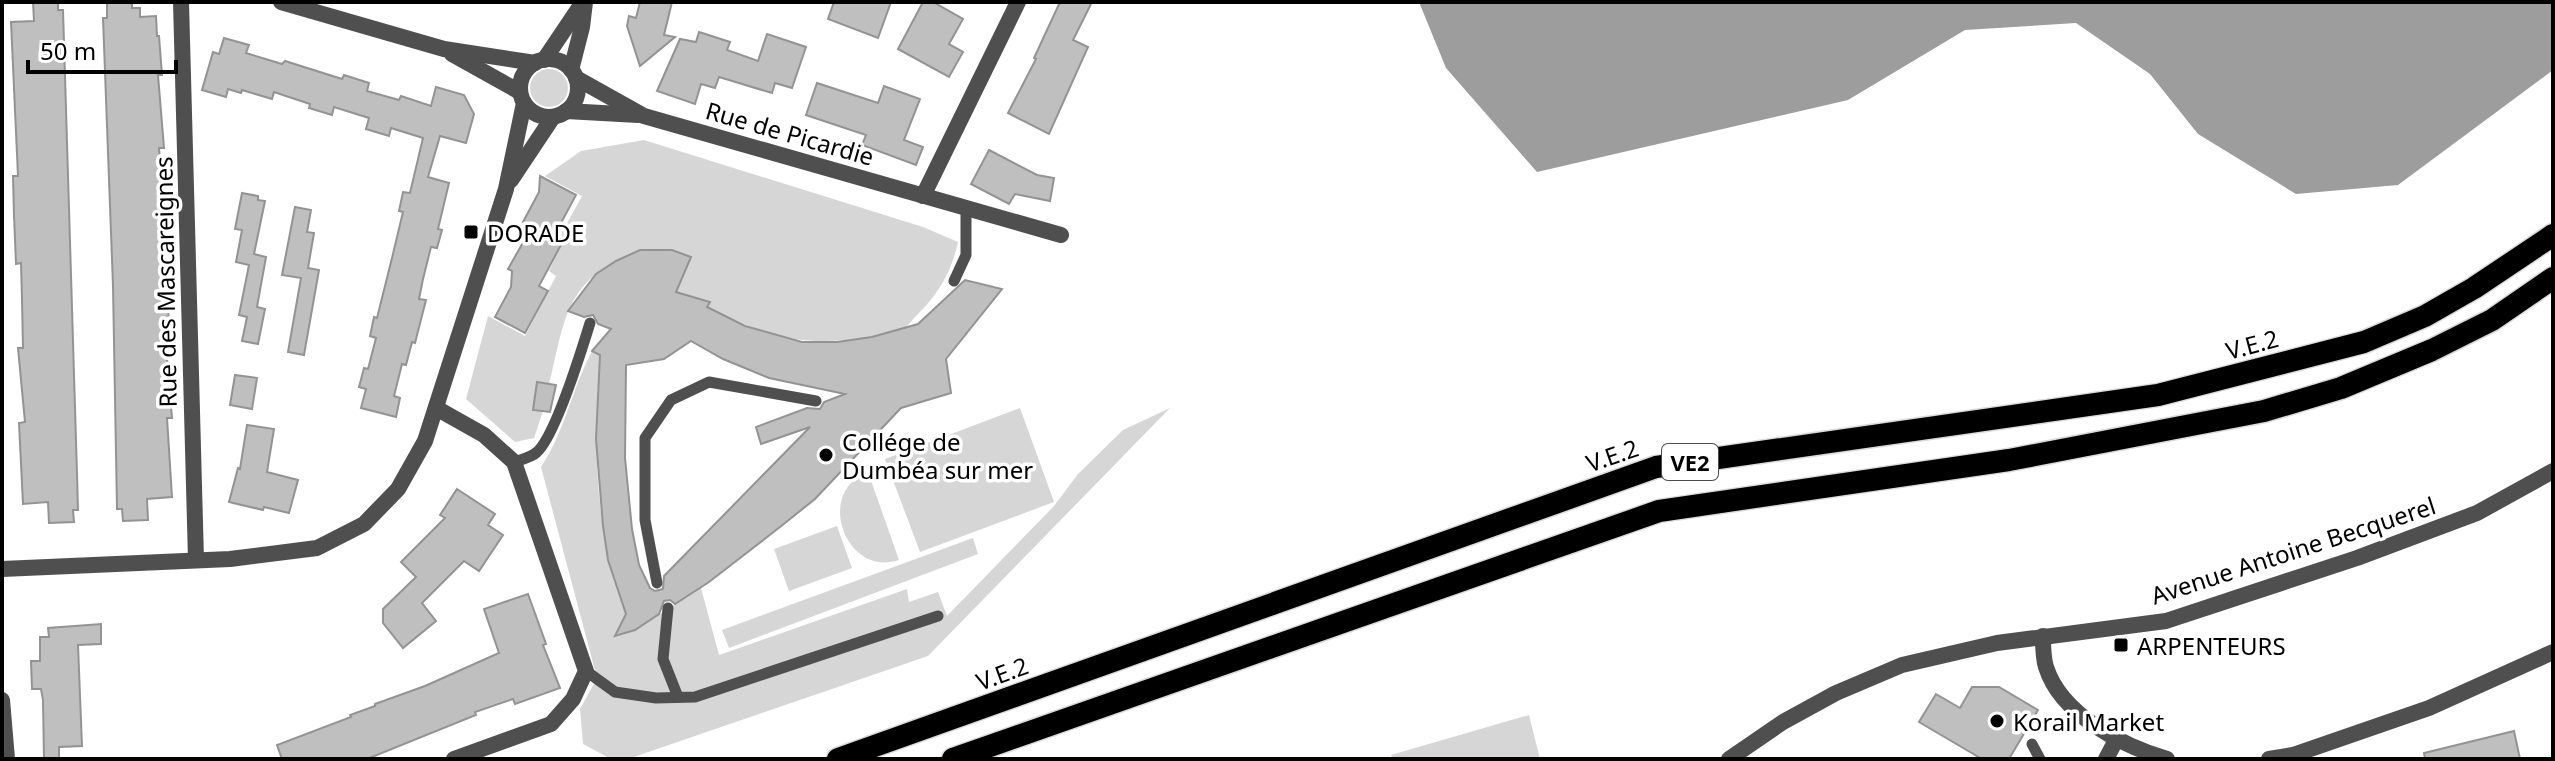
<svg xmlns="http://www.w3.org/2000/svg" width="2555" height="761" viewBox="0 0 2555 761" font-family="'Noto Sans',sans-serif">
<style>
.green{fill:#d6d6d6}
.water{fill:#9d9d9d}
.building{fill:#bfbfbf;stroke:#939393;stroke-width:2;fill-rule:evenodd}
.lines{fill:none;stroke-linecap:round;stroke-linejoin:round}
.trunk-casing{stroke:#dbdbdb;stroke-width:25}
.service{stroke:#4f4f4f;stroke-width:11}
.minor{stroke:#4f4f4f;stroke-width:16}
.tertiary{stroke:#4f4f4f;stroke-width:16}
.trunk{stroke:#000;stroke-width:22}
.poi-dot{fill:#000;stroke:#fff;stroke-width:3}
.labels{text-anchor:middle;dominant-baseline:central;stroke-width:7;stroke-linejoin:round;paint-order:stroke}
.shield{fill:#fff;stroke:#4c4c4c;stroke-width:2}
.shield-label{font-size:22px;font-weight:bold;fill:#000}
.street-label{font-size:24px;fill:#000;stroke:#fff}
.poi-label{font-size:24px;fill:#000;stroke:#fff;text-anchor:start}
</style>
<rect width="100%" height="100%" fill="#fff"/>
<g class="green">
<circle cx="549" cy="88" r="19"/>
<path d="M644,140L923,227L958,242C951,273 939,293 917,315C913,319 909,325 904,328C892,334 875,337 862,338C808,346 769,338 720,313L716,319L676,292L691,257C643,239 588,263 568,312C559,334 555,361 549,384L537,383L533,410L543,411L534,438L515,442L466,399L488,316L525,336L556,276L549,271L563,241L559,238L582,196L545,176L581,151Z"/>
<path d="M592,351L600,355C593,441 594,533 626,614L616,635L635,630L701,588L719,655L907,589L909,602L938,592L947,616L1054,506L1078,474L1123,430L1170,408L928,656L628,759H611L583,744L580,709L597,678L541,467C565,431 572,389 592,351Z"/>
<path d="M1020,408L1054,502L920,552L885,459Z"/>
<path d="M868,472L899,560C846,578 814,492 868,472Z"/>
<path d="M837,526L852,568L789,591L774,549Z"/>
<path d="M973,538L978,554L729,648L722,630Z"/>
<path d="M1529,715L1540,759H1393L1391,755Z"/>
</g>
<path class="water" d="M1419,2H2553V70L2398,185L2296,194L2198,134L2150,74L2076,23L1965,30L1848,100L1537,172L1446,68Z"/>
<g class="building">
<path d="M33,2H58V10H63L77,474L78,510H73L74,522L49,523L48,502L23,504L19,423L25,422L18,348H23L22,299L21,263L16,264L14,215L13,176H18L11,22L34,21Z"/>
<path d="M107,2H132V8H140V17L156,16L157,36H159L162,75H158L164,148H159L162,184H164L166,247H162L169,320L164,321L172,418H167L172,497L147,499L148,520L123,521L122,509H117L113,286L103,18H107Z"/>
<path d="M640,2H672L664,35L675,37L640,66L627,26L629,16L636,18Z"/>
<path d="M834,2H891L878,38L828,19Z"/>
<path d="M923,2H933L963,19L949,44L963,52L949,77L898,49Z"/>
<path d="M1060,2H1092L1073,40L1088,47L1049,134L1008,113L1036,59L1034,58Z"/>
<path d="M699,32L730,42L727,50L758,61L767,34L806,47L792,88L775,83L772,93L719,77L715,88L701,84L695,104L657,91L680,39L696,42Z"/>
<path d="M224,38L249,45L246,53L282,64L285,61L342,79L344,75L369,83L367,91L399,100L401,96L431,106L436,87L464,95L474,114L466,143L440,136L428,177L449,183L438,229L442,230L437,248L431,247L423,279L419,299L426,300L415,343L412,342L406,365L402,364L394,396L400,398L396,417L361,408L366,389L359,387L364,368L368,369L376,338L370,336L374,317L377,318L392,258L403,212L399,211L403,192L410,193L423,138L391,128L389,136L366,129L369,118L334,107L332,115L309,108L310,104L274,92L272,99L242,90L241,93L228,89L226,97L202,90L213,52L219,54Z"/>
<path d="M817,83L878,103L884,86L920,99L904,140L923,147L916,165L862,145L866,135L806,115Z"/>
<path d="M989,150L1037,175L1054,178L1050,201L1015,194L1009,204L971,184Z"/>
<path d="M540,176L576,195L553,238L562,243L539,286L548,291L525,333L495,317L511,287L512,271L508,269L525,239L526,223L523,222L539,192Z"/>
<path d="M242,193L258,196V200L265,201L254,254L266,257L257,307L265,309L258,344L242,341L247,317L239,315L249,265L236,262L242,230L235,229Z"/>
<path d="M295,207L311,210L307,232L314,233L308,268L319,270L304,355L288,352L301,278L282,275Z"/>
<path d="M640,250H672L691,257L676,292L710,302L707,307L745,326L802,342H837L872,337L918,324L965,280L1002,289L946,359L951,393L901,408L815,499L780,527L709,582L675,604L670,600L664,601L659,614L635,630L615,636L626,614L608,560L603,526L596,439L600,355L592,351L611,329L598,324L593,315L584,317L568,311L596,274L616,261ZM691,341L723,359L769,378L845,394L824,402L820,409L807,408L756,427L761,444L810,427L664,576L663,589L655,591L650,588L639,565L632,529L625,458L626,365L664,359Z"/>
<path d="M235,375L257,378L252,409L230,405Z"/>
<path d="M537,382L556,385L550,412L533,410Z"/>
<path d="M247,425L274,429L267,472L298,480L289,513L264,507L263,510L229,502L238,468L240,469Z"/>
<path d="M457,489L495,514L488,525L503,535L479,571L464,561L422,603L436,621L403,648L383,623V609L416,577L401,562L445,518L440,515Z"/>
<path d="M528,594L546,644L543,645L560,688L515,704L513,699L475,712L476,715L367,759H282L277,745L351,717L350,715L375,706V704L425,686L499,653L484,609Z"/>
<path d="M101,624V644L78,645L82,746L59,747V759H44L43,700L41,689H32L31,661H40V637H49L48,628Z"/>
<path d="M1972,687H1999L2038,710L2009,759H1982L1919,722L1936,694L1960,708Z"/>
<path d="M2514,731L2520,759H2425L2424,753Z"/>
</g>
<g class="lines">
<g class="trunk-casing">
<g id="trunk">
<path d="M838,759L1656,467L2158,395L2364,342L2425,316L2474,288L2553,235"/>
<path d="M953,759L1659,511L2009,460L2264,411L2341,388L2432,350L2492,320L2553,278"/>
</g>
</g>
<g class="service">
<path d="M954,281L966,255V206"/>
<path d="M514,462C520,460 532,457 537,452C555,436 582,349 590,323"/>
<path d="M657,583L645,520V438L671,400L709,382L816,401"/>
<path d="M668,608L663,659L678,697"/>
<path d="M586,671L615,692L656,698L695,697L938,616"/>
<path d="M2032,744L2040,759"/>
</g>
<g class="minor">
<path d="M181,2L196,560"/>
<path d="M281,2L444,49L535,63"/>
<path d="M452,54L520,92"/>
<path d="M576,78L644,116L1061,235"/>
<path d="M566,111L638,115"/>
<path d="M923,196L1018,2"/>
<path d="M436,408L484,435L514,462L586,671L573,699L551,724L454,759"/>
<path d="M2043,636C2043,646 2043,658 2046,667C2061,715 2123,746 2167,759"/>
<path d="M2,700L7,759"/>
<path d="M2106,759L2116,740"/>
<path d="M2269,759L2293,755L2429,708L2553,652"/>
</g>
<g class="tertiary">
<circle cx="549" cy="88" r="29"/>
<path d="M544,60L583,2"/>
<path d="M571,70L582,27L585,2"/>
<path d="M511,180L553,117"/>
<path d="M2,569L230,559L317,548L364,524L398,489L425,441L506,189L524,103"/>
<path d="M1729,759L1783,722L1836,693L1902,665L1997,643L2166,621L2357,558L2477,513L2553,471"/>
</g>
<use href="#trunk" class="trunk"/>
</g>
<g class="poi-dot">
<rect x="463" y="224" width="16" height="16" rx="4"/>
<circle cx="826" cy="455" r="8"/>
<rect x="2113" y="637" width="16" height="16" rx="4"/>
<circle cx="1997" cy="721" r="8"/>
</g>
<g class="labels">
<rect class="shield" x="1662" y="444" width="56" height="36" rx="6"/>
<g class="shield-label">
<text x="1690" y="462">VE2</text>
</g>
<g class="street-label">
<text transform="translate(790 133) rotate(16)">Rue de Picardie</text>
<text transform="translate(165 282) rotate(-91)">Rue des Mascareignes</text>
<text transform="translate(2252 344) rotate(-15)">V.E.2</text>
<text transform="translate(1612 455) rotate(-19)">V.E.2</text>
<text transform="translate(2293 550) rotate(-18)">Avenue Antoine Becquerel</text>
<text transform="translate(1002 673) rotate(-20)">V.E.2</text>
</g>
<g class="poi-label">
<text x="487" y="232">DORADE</text>
<text x="842" y="441">Collége de<tspan x="842" dy="28">Dumbéa sur mer</tspan></text>
<text x="2137" y="645">ARPENTEURS</text>
<text x="2013" y="721">Korail Market</text>
</g>
</g>
<rect width="2555" height="761" fill="none" stroke="#000000" stroke-width="8"/>
<path d="M28 60v12h148v-12" fill="none" stroke="#000000" stroke-width="4"/>
<text x="40" y="60" font-size="24" fill="#000000" stroke="#ffffff" stroke-width="6" paint-order="stroke">50 m</text>
</svg>
